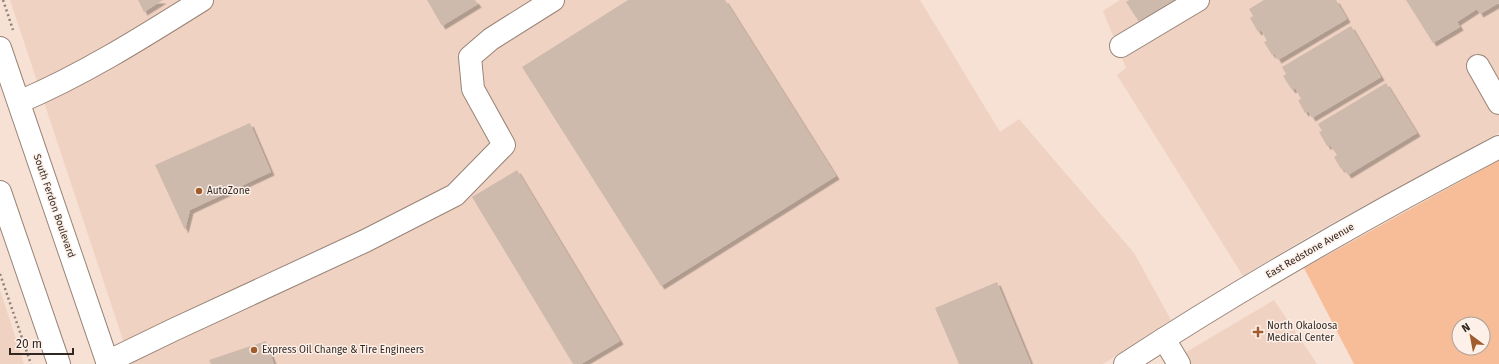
<svg xmlns="http://www.w3.org/2000/svg" width="1499" height="364" viewBox="0 0 1499 364" font-family="'Fira Sans',sans-serif">
<style>
.built{fill:#efd2c1}
.green{fill:#f7bd99;fill-rule:evenodd}
.building{fill:#cebaad;filter:url(#shadow)}
.lines{fill:none;stroke-linecap:round;stroke-linejoin:round}
.minor-casing{stroke:#978478;stroke-width:24}
.major-casing{stroke:#978478;stroke-width:24}
.path{stroke:#908178;stroke-width:2.5;stroke-dasharray:2 3;stroke-linecap:butt}
.minor{stroke:#fff;stroke-width:22}
.major{stroke:#fff;stroke-width:22}
.poi-dot{fill:#a05c2d;stroke:#fdf0e8;stroke-width:1.5}
.labels{text-anchor:middle;dominant-baseline:central;stroke-width:3;stroke-linejoin:round;paint-order:stroke}
.poi-label{font-size:10px;fill:#312824;stroke:#fdf0e8;text-anchor:start}
.street-label{font-size:10px;fill:#312824;stroke:#fdf0e8}
</style>
<defs>
<filter id="shadow"><feDropShadow dx="3.5" dy="3.5" stdDeviation="0" flood-color="#0004"/></filter>
</defs>
<rect width="100%" height="100%" fill="#f6e1d4"/>
<g class="built">
<path d="M10,0H920L1000,132L1019,119L1134,253L1171,320L1103,364H131Z"/>
<path d="M1120,0H1499V133L1316,232L1243,276L1117,75L1126,68L1103,11Z"/>
<path d="M0,290L24,364H0Z"/>
<path d="M1274,300L1317,364H1166Z"/>
</g>
<path class="green" d="M1499,160V364H1354L1304,268ZM1459,324H1483V348H1459Z"/>
<g class="building">
<path d="M138,0H163L144,12Z"/>
<path d="M427,0H475L478,4L442,26Z"/>
<path d="M628,0H725L836,176L661,286L522,67Z"/>
<path d="M1129,0H1180L1141,25L1126,2Z"/>
<path d="M1264,0H1336L1347,19L1278,60L1274,53L1272,55L1264,42L1267,41L1261,30L1258,32L1250,18L1253,16L1249,9Z"/>
<path d="M1406,0H1499V3L1480,14L1477,9L1457,22L1460,27L1433,43Z"/>
<path d="M1351,26L1381,77L1312,118L1308,111L1305,113L1298,100L1301,99L1295,88L1292,90L1283,76L1286,74L1282,67Z"/>
<path d="M1386,83L1417,133L1348,175L1343,168L1341,169L1334,157L1337,155L1330,145L1327,146L1319,132L1322,131L1318,124Z"/>
<path d="M250,123L271,172L190,210L185,230L155,165Z"/>
<path d="M517,170L620,341L581,364H573L472,197Z"/>
<path d="M997,282L1031,364H959L935,308Z"/>
<path d="M266,341L274,364H211L209,360Z"/>
</g>
<g class="lines">
<g class="minor-casing">
<g id="minor">
<path d="M1121,46L1198,0"/>
<path d="M1478,66L1499,103"/>
<path d="M19,102C83,75 143,37 202,0"/>
<path d="M1164,339L1179,364"/>
<path d="M107,362L173,330L365,241L455,195L504,145L473,89L470,57L491,39L553,0"/>
<path d="M1125,364C1246,285 1371,214 1499,147"/>
</g>
</g>
<g class="major-casing">
<g id="major">
<path d="M0,48L108,364"/>
<path d="M0,192L59,364"/>
</g>
</g>
<g class="path">
<path d="M3,0L13,30"/>
<path d="M0,274L31,364"/>
</g>
<use href="#minor" class="minor"/>
<use href="#major" class="major"/>
</g>
<g class="poi-dot">
<circle cx="199" cy="191" r="4"/>
<path d="M1256 326h4v4h4v4h-4v4h-4v-4h-4v-4h4z"/>
<circle cx="254" cy="350" r="4"/>
</g>
<g class="labels">
<g class="poi-label">
<text x="207" y="191">AutoZone</text>
<text x="1267" y="326">North Okaloosa<tspan x="1267" dy="12">Medical Center</tspan></text>
<text x="262" y="350">Express Oil Change &amp; Tire Engineers</text>
</g>
<g class="street-label">
<text transform="translate(54 206) rotate(71)">South Ferdon Boulevard</text>
<text transform="translate(1310 251) rotate(-30)">East Redstone Avenue</text>
</g>
</g>
<g transform="translate(1471 336) rotate(328)"><circle r="19" fill="#fdf0e8" stroke="#aba09a"/>
<path d="M0-3L7 15L0 10L-7 15Z" fill="#a05c2d"/>
<text y="-6" font-size="11" font-weight="bold" text-anchor="middle" fill="#312824">N</text>
</g>
<path d="M10 348v6h63v-6" fill="none" stroke="#312824" stroke-width="2"/>
<text x="16" y="348" font-size="12" fill="#312824" stroke="#fdf0e8" stroke-width="3" paint-order="stroke">20 m</text>
</svg>
